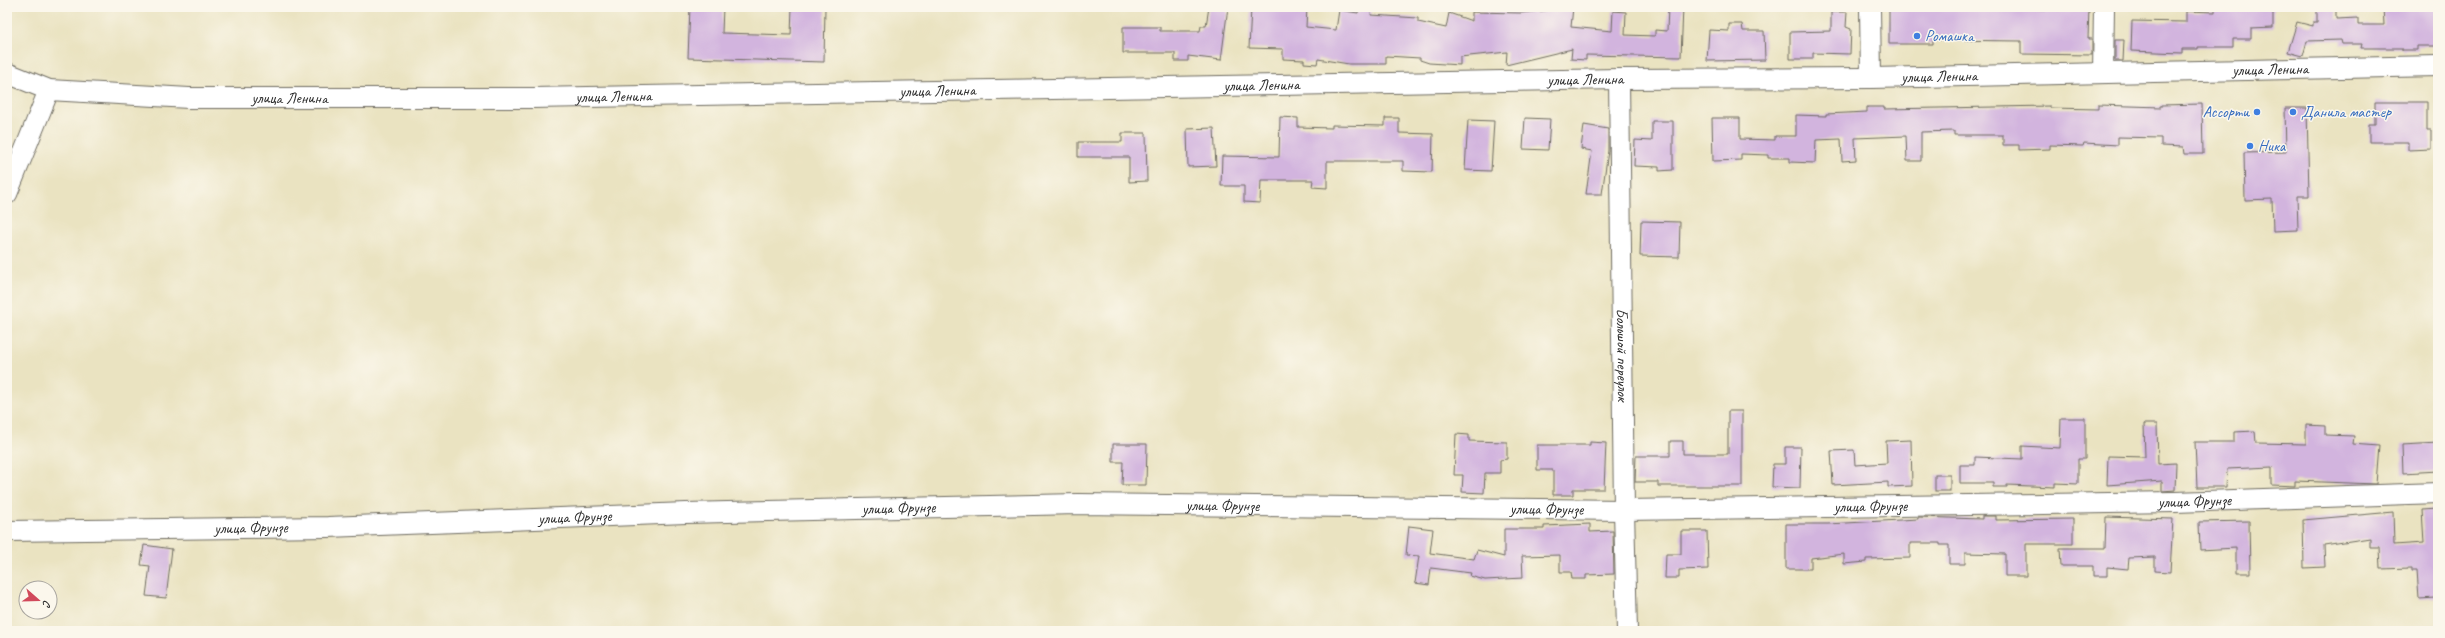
<svg xmlns="http://www.w3.org/2000/svg" width="2445" height="638" viewBox="0 0 2445 638" font-family="Caveat,sans-serif">
<style>
.building{fill:#d2b4de}
.lines{fill:none;stroke-linecap:round;stroke-linejoin:round}
.minor-casing{stroke:#6e6b60;stroke-width:22}
.minor{stroke:#fff;stroke-width:20}
.shop-dot{fill:#3f7fe0;stroke:#fbf7ec;stroke-width:1.5}
.labels{text-anchor:middle;dominant-baseline:central;stroke-width:3;stroke-linejoin:round;paint-order:stroke}
.shop-label{font-size:16px;fill:#366cbe;stroke:#fbf7ec;text-anchor:start}
.street-label{font-size:16px;fill:#2b2b2b;stroke:#fbf7ec}
</style>
<rect width="100%" height="100%" fill="#fbf7ec"/>
<filter id="ink" filterUnits="userSpaceOnUse"><feTurbulence type="fractalNoise" baseFrequency=".025" numOctaves="2"/><feDisplacementMap in="SourceGraphic" scale="8" xChannelSelector="R" yChannelSelector="G"/><feConvolveMatrix kernelMatrix="1 2 1 2 8 2 1 2 1" color-interpolation-filters="sRGB"/></filter>
<filter id="wash" filterUnits="userSpaceOnUse"><feTurbulence type="fractalNoise" baseFrequency=".012" numOctaves="4" result="noise"/><feDisplacementMap in="SourceGraphic" scale="16" xChannelSelector="R" yChannelSelector="G"/><feGaussianBlur stdDeviation="0.9" result="paint"/><feColorMatrix in="noise" values="0 0 0 0 0 0 0 0 0 0 0 0 0 0 0 0 0 1.4 0 .05"/><feComposite in="paint" operator="in"/></filter>
<g filter="url(#wash)">
<rect width="100%" height="100%" fill="#eae3c1"/>
<g id="blocks">
<g class="building">
<path d="M690,7H723L722,33L791,35L792,7H825L824,62L688,58Z"/>
<path d="M1209,7H1228L1221,60L1188,56V61H1175V53H1123V27H1160V31H1200L1201,26H1206Z"/>
<path d="M1293,7H1307L1306,27L1336,30L1339,10L1358,13L1359,7H1372L1371,15L1418,18V22L1446,28L1449,13L1472,21V12L1520,13L1553,10V7H1573L1571,27L1612,31L1613,11L1626,12L1625,35L1655,36V30L1667,31L1668,7H1683L1681,57L1586,55V60L1571,59L1572,49L1506,65L1507,52L1460,57V65L1429,63L1420,60V58L1386,56V64H1349L1318,59L1317,64L1304,63V60L1283,59V49L1249,48L1251,8L1293,10Z"/>
<path d="M1889,7H2000V9L2068,10V7H2089L2088,39H2092V55L2021,54V41L1933,40V44H1889Z"/>
<path d="M2215,7H2273V28L2251,29V39H2233V47H2198V49H2182V53L2131,51L2132,21L2186,22V11L2215,12Z"/>
<path d="M2317,7H2336V19L2358,18V25H2384L2383,7H2438V46H2417V50H2402V48H2361L2362,44H2342L2341,40L2307,41L2303,56L2288,52L2297,22L2313,26V22H2317Z"/>
<path d="M1831,12H1847L1846,27L1851,29L1850,54L1813,53V59H1790V32L1831,31Z"/>
<path d="M1729,24H1742L1743,31H1764L1765,60L1707,61L1709,30L1729,31Z"/>
<path d="M2115,40H2124L2123,61H2115Z"/>
<path d="M2375,102H2427V130H2431V149L2408,150V142H2369V124H2375Z"/>
<path d="M2202,104L2203,154H2184L2183,147L2161,146V138L2118,137V145L2084,143L2083,146L2050,145V149L2019,150V145H2003V135H1954V131L1921,132V161H1907L1906,136L1855,138L1856,160L1842,161L1841,139L1816,140L1815,163L1790,162V158H1768V155L1741,154V160L1713,161L1712,118H1740V139L1775,140V136H1796V115L1826,116V114L1867,112V107H1884V109L2050,106V108L2098,109V105L2161,107V105Z"/>
<path d="M2285,108H2307L2309,196H2297L2298,230L2273,231L2272,199L2245,200L2244,153L2286,152Z"/>
<path d="M1280,117L1298,118V127L1332,128V125L1385,126V118H1399V133L1433,134L1432,172L1403,171V161H1327V188L1312,187L1313,180H1261L1260,203L1244,202V186H1221L1222,156L1279,157Z"/>
<path d="M1525,118L1550,119L1548,150L1523,149Z"/>
<path d="M1468,120L1494,121L1491,171L1465,170Z"/>
<path d="M1652,121H1673V170L1659,171V167L1634,166L1635,140L1652,141Z"/>
<path d="M1584,125L1608,129V151L1602,194H1586L1592,151L1581,149Z"/>
<path d="M1214,128L1216,166L1188,167L1187,129Z"/>
<path d="M1122,133H1146L1147,181L1129,182V157H1078V142H1122Z"/>
<path d="M1641,221L1680,222L1679,257L1640,256Z"/>
<path d="M1728,411H1742V486H1658V482H1635L1636,456H1670V441H1683V454H1728Z"/>
<path d="M2061,418H2085V459H2078V484L2055,483V487L2007,485V487H1993V483H1960V465H1975V457L2022,459V446L2060,448Z"/>
<path d="M2144,424H2157L2158,464L2176,463L2175,490L2162,491V481L2107,485L2108,456L2145,457Z"/>
<path d="M2306,425L2325,426V435L2354,436L2353,444L2379,446L2376,484L2295,481V486L2272,485V467L2227,469L2226,487H2197L2195,442H2234V432L2255,431L2256,443L2306,444Z"/>
<path d="M1456,434L1469,435V441L1507,442V459L1500,460V473H1485L1484,493L1462,492L1463,475H1454Z"/>
<path d="M1911,440L1912,486L1888,487V482L1833,485L1831,451L1854,450L1855,465L1887,463L1886,441Z"/>
<path d="M1590,442L1606,443L1604,489H1573V495H1553V470H1537V445H1590Z"/>
<path d="M2438,443V471L2403,473L2402,445Z"/>
<path d="M1113,444H1147L1146,485H1122L1123,462H1113Z"/>
<path d="M1785,447H1801L1800,488L1772,487L1773,464H1785Z"/>
<rect x="1935" y="475" width="15" height="16"/>
<path d="M2438,509L2436,598L2419,599L2417,571H2411V568L2380,569L2379,547H2370V538L2324,545L2325,567L2304,568L2303,520L2393,512L2394,545L2424,543L2422,510Z"/>
<path d="M1982,516H1996V520L2073,519V544H2026V576H2005V554L1965,553V564H1949V545H1940V543H1910V558L1866,559V562L1844,564V554L1811,558V569H1786V524H1828L1918,519V517L1982,519Z"/>
<path d="M2106,517L2173,519L2170,572L2155,571V557L2129,558L2128,569L2107,567V576H2093V566H2061L2060,548H2105Z"/>
<path d="M2249,521L2250,573H2236V548L2200,550L2199,522Z"/>
<path d="M1590,524V532L1613,531L1614,574L1586,575V579H1572L1571,572H1560V555L1522,556L1523,578L1485,580L1470,576L1471,573L1431,568L1429,585L1415,583L1419,556L1406,555L1409,526L1433,529L1430,553L1474,559L1477,550L1504,557V529H1544V526Z"/>
<path d="M1681,531H1707L1708,569L1679,570V578H1665L1666,554H1681Z"/>
<path d="M144,545L172,549L166,598L146,596L150,566L141,565Z"/>
</g>
</g>
</g>
<g filter="url(#ink)">
<use href="#blocks" fill-opacity="0" stroke="#6e6b60" stroke-width="1"/>
<g class="lines">
<g class="minor-casing">
<g id="minor">
<path d="M1870,7L1871,78"/>
<path id="s1" d="M7,73L49,90L189,98H532L1619,79L1871,78L2438,66"/>
<path d="M2103,73L2104,7"/>
<path id="s2" d="M1619,79L1624,510L1627,631"/>
<path d="M7,194L49,90"/>
<path id="s3" d="M7,531L328,527L686,513L1078,504L1624,510L2175,502L2438,493"/>
</g>
</g>
<use href="#minor" class="minor"/>
</g>
</g>
<g class="shop-dot">
<circle cx="1917" cy="36" r="4"/>
<circle cx="2257" cy="112" r="4"/>
<circle cx="2293" cy="112" r="4"/>
<circle cx="2250" cy="146" r="4"/>
</g>
<g class="labels">
<g class="shop-label">
<text x="1925" y="36">Ромашка</text>
<text x="2249" y="112" text-anchor="end">Ассорти</text>
<text x="2301" y="112">Данила мастер</text>
<text x="2258" y="146">Ника</text>
</g>
<g class="street-label">
<text stroke="none"><textPath href="#s1" startOffset="2267">улица Ленина</textPath></text>
<text stroke="none"><textPath href="#s1" startOffset="1936">улица Ленина</textPath></text>
<text stroke="none"><textPath href="#s1" startOffset="1582">улица Ленина</textPath></text>
<text stroke="none"><textPath href="#s1" startOffset="1258">улица Ленина</textPath></text>
<text stroke="none"><textPath href="#s1" startOffset="934">улица Ленина</textPath></text>
<text stroke="none"><textPath href="#s1" startOffset="610">улица Ленина</textPath></text>
<text stroke="none"><textPath href="#s1" startOffset="286">улица Ленина</textPath></text>
<text stroke="none"><textPath href="#s2" startOffset="276">Большой переулок</textPath></text>
<text stroke="none"><textPath href="#s3" startOffset="2188">улица Фрунзе</textPath></text>
<text stroke="none"><textPath href="#s3" startOffset="1216">улица Фрунзе</textPath></text>
<text stroke="none"><textPath href="#s3" startOffset="1864">улица Фрунзе</textPath></text>
<text stroke="none"><textPath href="#s3" startOffset="892">улица Фрунзе</textPath></text>
<text stroke="none"><textPath href="#s3" startOffset="1540">улица Фрунзе</textPath></text>
<text stroke="none"><textPath href="#s3" startOffset="568">улица Фрунзе</textPath></text>
<text stroke="none"><textPath href="#s3" startOffset="244">улица Фрунзе</textPath></text>
</g>
</g>
<rect width="2445" height="638" fill="none" stroke="#fbf7ec" stroke-width="24"/>
<g transform="translate(38 600) rotate(110)"><circle r="19" fill="#fbf7ec" stroke="#a8a59f"/>
<path d="M0-3L7 15L0 10L-7 15Z" fill="#d1495b"/>
<text y="-6" font-size="11" font-weight="bold" text-anchor="middle" fill="#2b2b2b">С</text>
</g>
</svg>
